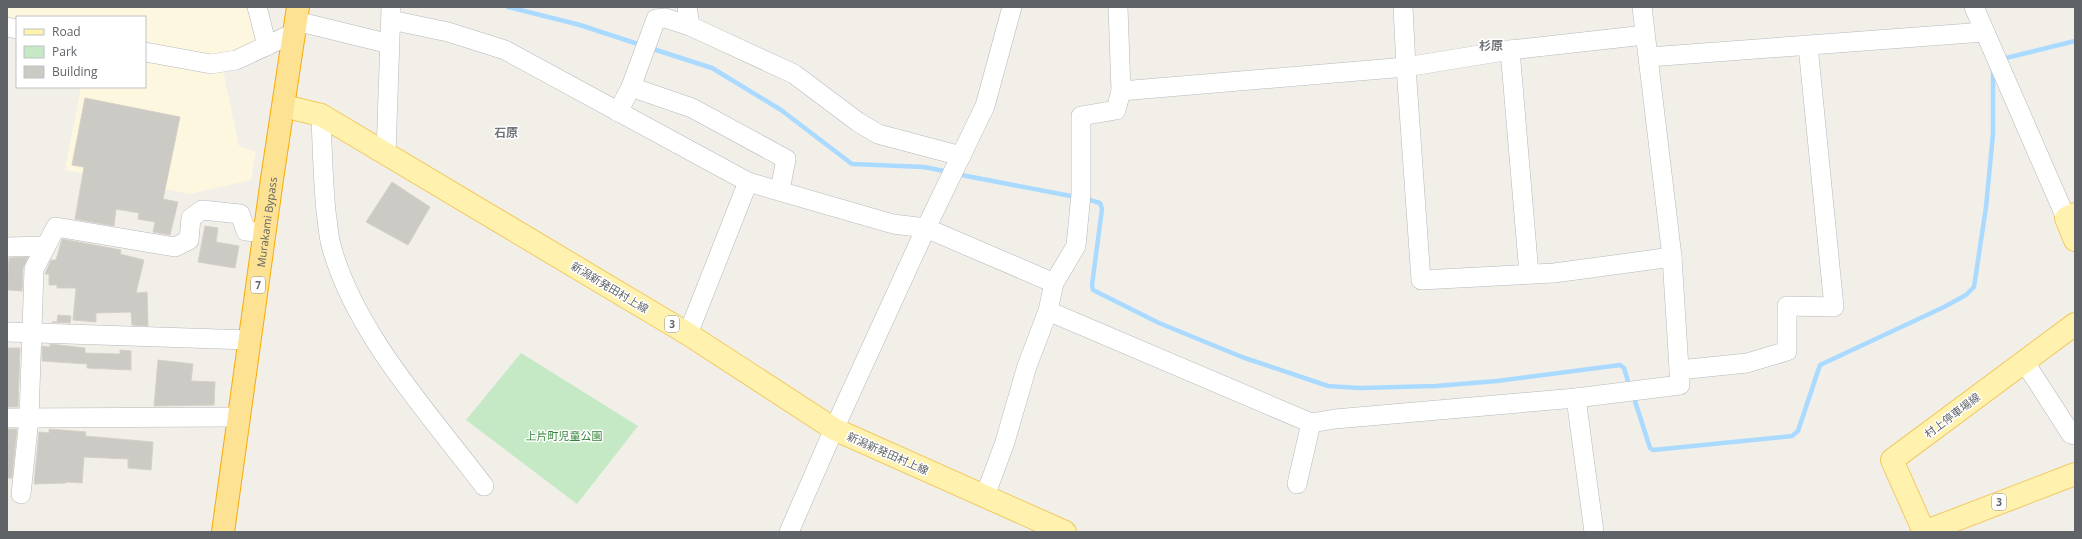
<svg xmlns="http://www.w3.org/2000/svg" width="2082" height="539" viewBox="0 0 2082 539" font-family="'Open Sans','Noto Sans JP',sans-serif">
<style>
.commercial{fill:#fef7e0}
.green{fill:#c5e8c5}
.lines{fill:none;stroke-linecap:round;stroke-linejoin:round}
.stream{stroke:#aadaff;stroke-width:4.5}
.building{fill:#cccac5;stroke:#d6d1c6}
.minor-casing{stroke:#b5b8bc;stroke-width:20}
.major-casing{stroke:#f2c960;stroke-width:24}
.highway-casing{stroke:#f9ab00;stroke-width:24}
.minor{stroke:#fff;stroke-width:19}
.major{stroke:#fff2af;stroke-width:22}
.highway{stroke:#fde293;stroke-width:22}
.labels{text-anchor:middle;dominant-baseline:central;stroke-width:3;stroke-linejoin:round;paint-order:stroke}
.shield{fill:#fff;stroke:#8f9295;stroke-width:1}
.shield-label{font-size:10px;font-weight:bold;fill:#5f6368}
.street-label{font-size:11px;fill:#5f6368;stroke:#fff}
.park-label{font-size:11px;fill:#348238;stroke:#fff}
.neighbourhood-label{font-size:12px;font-weight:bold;fill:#70757a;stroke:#fff}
</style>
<rect width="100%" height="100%" fill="#f1efe8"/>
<path class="commercial" d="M7,7H250L259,43L220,56L239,146L256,152L251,180L190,194L65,170L81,87H145V17H17V26L7,24Z"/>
<path class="green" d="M521,353L638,426L577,504L466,420Z"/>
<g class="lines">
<g class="stream">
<path d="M508,7L580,25L641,45"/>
<path d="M650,48L712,68L781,110L852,164L924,167L949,172"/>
<path d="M2006,58L2075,41"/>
<path d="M956,174L1076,197"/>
<path d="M1086,199L1100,203L1102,209L1092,285L1093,290L1159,323L1242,357L1328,386L1359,388L1436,386L1497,381L1620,365L1624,368L1630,388"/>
<path d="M1633,395L1650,448L1653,450L1792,436L1798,431L1820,365L1944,307L1966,295L1974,287L1986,207L1993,134V70"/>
</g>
</g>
<g class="building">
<path d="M85,98L180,117L163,199L178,202L170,235L153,232L155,222L138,219L139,213L116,209L114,226L75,219L84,167L72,165Z"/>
<path d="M392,182L430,207L408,245L366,222Z"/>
<path d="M205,226L218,228L216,242L239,246L235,268L198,262Z"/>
<path d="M62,239L121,250L120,254L144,260L136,293L147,292L148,326L132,325L131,312L96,313V322L73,320L76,288H57V285H49V274H45L51,260H56Z"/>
<path d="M28,257L23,268L22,291L7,290L9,258Z"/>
<path d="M58,315L71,316L70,323L52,322H57Z"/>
<path d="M50,344L85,348V353L120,354V350L131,351V370L87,368V364L42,361V346L50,347Z"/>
<path d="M7,348H20L18,407H7Z"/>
<path d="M158,360L193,364L191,381L215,382L214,405L154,406Z"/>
<path d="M7,429H17L12,478H7Z"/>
<path d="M49,429L86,432L85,436L153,442L151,470L128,468V459L84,457L82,483L66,482V483L34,484L39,432L49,433Z"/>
</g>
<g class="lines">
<g class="minor-casing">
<g id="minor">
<path d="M257,7L267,46"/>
<path d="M687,7L690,26"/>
<path d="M1118,7L1121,91"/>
<path d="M1403,7L1406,67L1421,280L1554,273L1672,257"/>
<path d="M1974,7L2066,218"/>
<path d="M391,20L448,32L505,50L748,182L893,224L926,228L1054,283"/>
<path d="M296,21L390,44"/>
<path d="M7,27L17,29"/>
<path d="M1510,50L1529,274"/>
<path d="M145,52L211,64L236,60L294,33"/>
<path d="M1649,57L1984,32"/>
<path d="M631,87L692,108L786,159L780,190"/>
<path d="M618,112L631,87L656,19L665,18L690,26L794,74L858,122L878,134L961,156"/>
<path d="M321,115C322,148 323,179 326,212C328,223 328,234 331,245C355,334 429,413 484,486"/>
<path d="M386,154L391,8"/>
<path d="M7,247L46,246"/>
<path d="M1048,311L1311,423L1335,419L1576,398L1680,385L1672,257L1642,7"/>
<path d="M7,332L250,340"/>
<path d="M688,334L748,182"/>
<path d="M2024,361L2071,434L2075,435"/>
<path d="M1679,370L1747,363L1787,351V306L1834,307L1808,46"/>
<path d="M1576,398L1594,532"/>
<path d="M7,418L240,417"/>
<path d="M1297,484L1311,423"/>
<path d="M21,494L29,419L34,269L56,227L175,247L189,240L191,218L202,210L240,214L246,231L265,233"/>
<path d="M985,496L1005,442L1027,366L1048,311L1054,283L1076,246L1081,194V116L1116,110L1121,91L1406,67L1510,50L1645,35"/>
<path d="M789,532L834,429L926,228L985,106L1012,7"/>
</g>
</g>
<g class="major-casing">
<g id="major">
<path d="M284,106L321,115L688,334L834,429L1065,532"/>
<path d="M2075,214L2066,218L2075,240"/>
<path d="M1924,532L1892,460L2075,324"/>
<path d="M1924,532L2075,474"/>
</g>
</g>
<g class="highway-casing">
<g id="highway">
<path id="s1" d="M223,532L272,179L298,7"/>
</g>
</g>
<use href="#minor" class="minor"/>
<use href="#major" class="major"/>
<use href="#highway" class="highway"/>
</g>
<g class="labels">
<g class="shield">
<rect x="251" y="277" width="14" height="16" rx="3"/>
<rect x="665" y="316" width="14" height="16" rx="3"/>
<rect x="1992" y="494" width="14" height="16" rx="3"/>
</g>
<g class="shield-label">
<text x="258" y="285">7</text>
<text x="672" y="324">3</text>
<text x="1999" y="502">3</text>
</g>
<g class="street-label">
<text stroke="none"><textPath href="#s1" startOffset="313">Murakami Bypass</textPath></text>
<text transform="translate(610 287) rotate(31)">新潟新発田村上線</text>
<text transform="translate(1952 415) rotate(-37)">村上停車場線</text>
<text transform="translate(888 453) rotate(24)">新潟新発田村上線</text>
</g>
<g class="park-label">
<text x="564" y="435">上片町児童公園</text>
</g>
<g class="neighbourhood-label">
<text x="1491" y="45">杉原</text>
<text x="506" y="132">石原</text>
</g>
</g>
<rect width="2082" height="539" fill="none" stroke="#5f6368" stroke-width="16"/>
<rect x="16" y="16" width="130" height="72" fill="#ffffff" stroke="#bfc1c3"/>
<rect x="24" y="29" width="20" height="6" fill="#fff2af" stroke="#bfc1c3"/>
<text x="52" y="36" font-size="12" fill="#5f6368">Road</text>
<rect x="24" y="46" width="20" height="12" fill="#c5e8c5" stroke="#bfc1c3"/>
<text x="52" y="56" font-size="12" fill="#5f6368">Park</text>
<rect x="24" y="66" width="20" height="12" fill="#cccac5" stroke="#bfc1c3"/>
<text x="52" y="76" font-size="12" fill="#5f6368">Building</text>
</svg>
